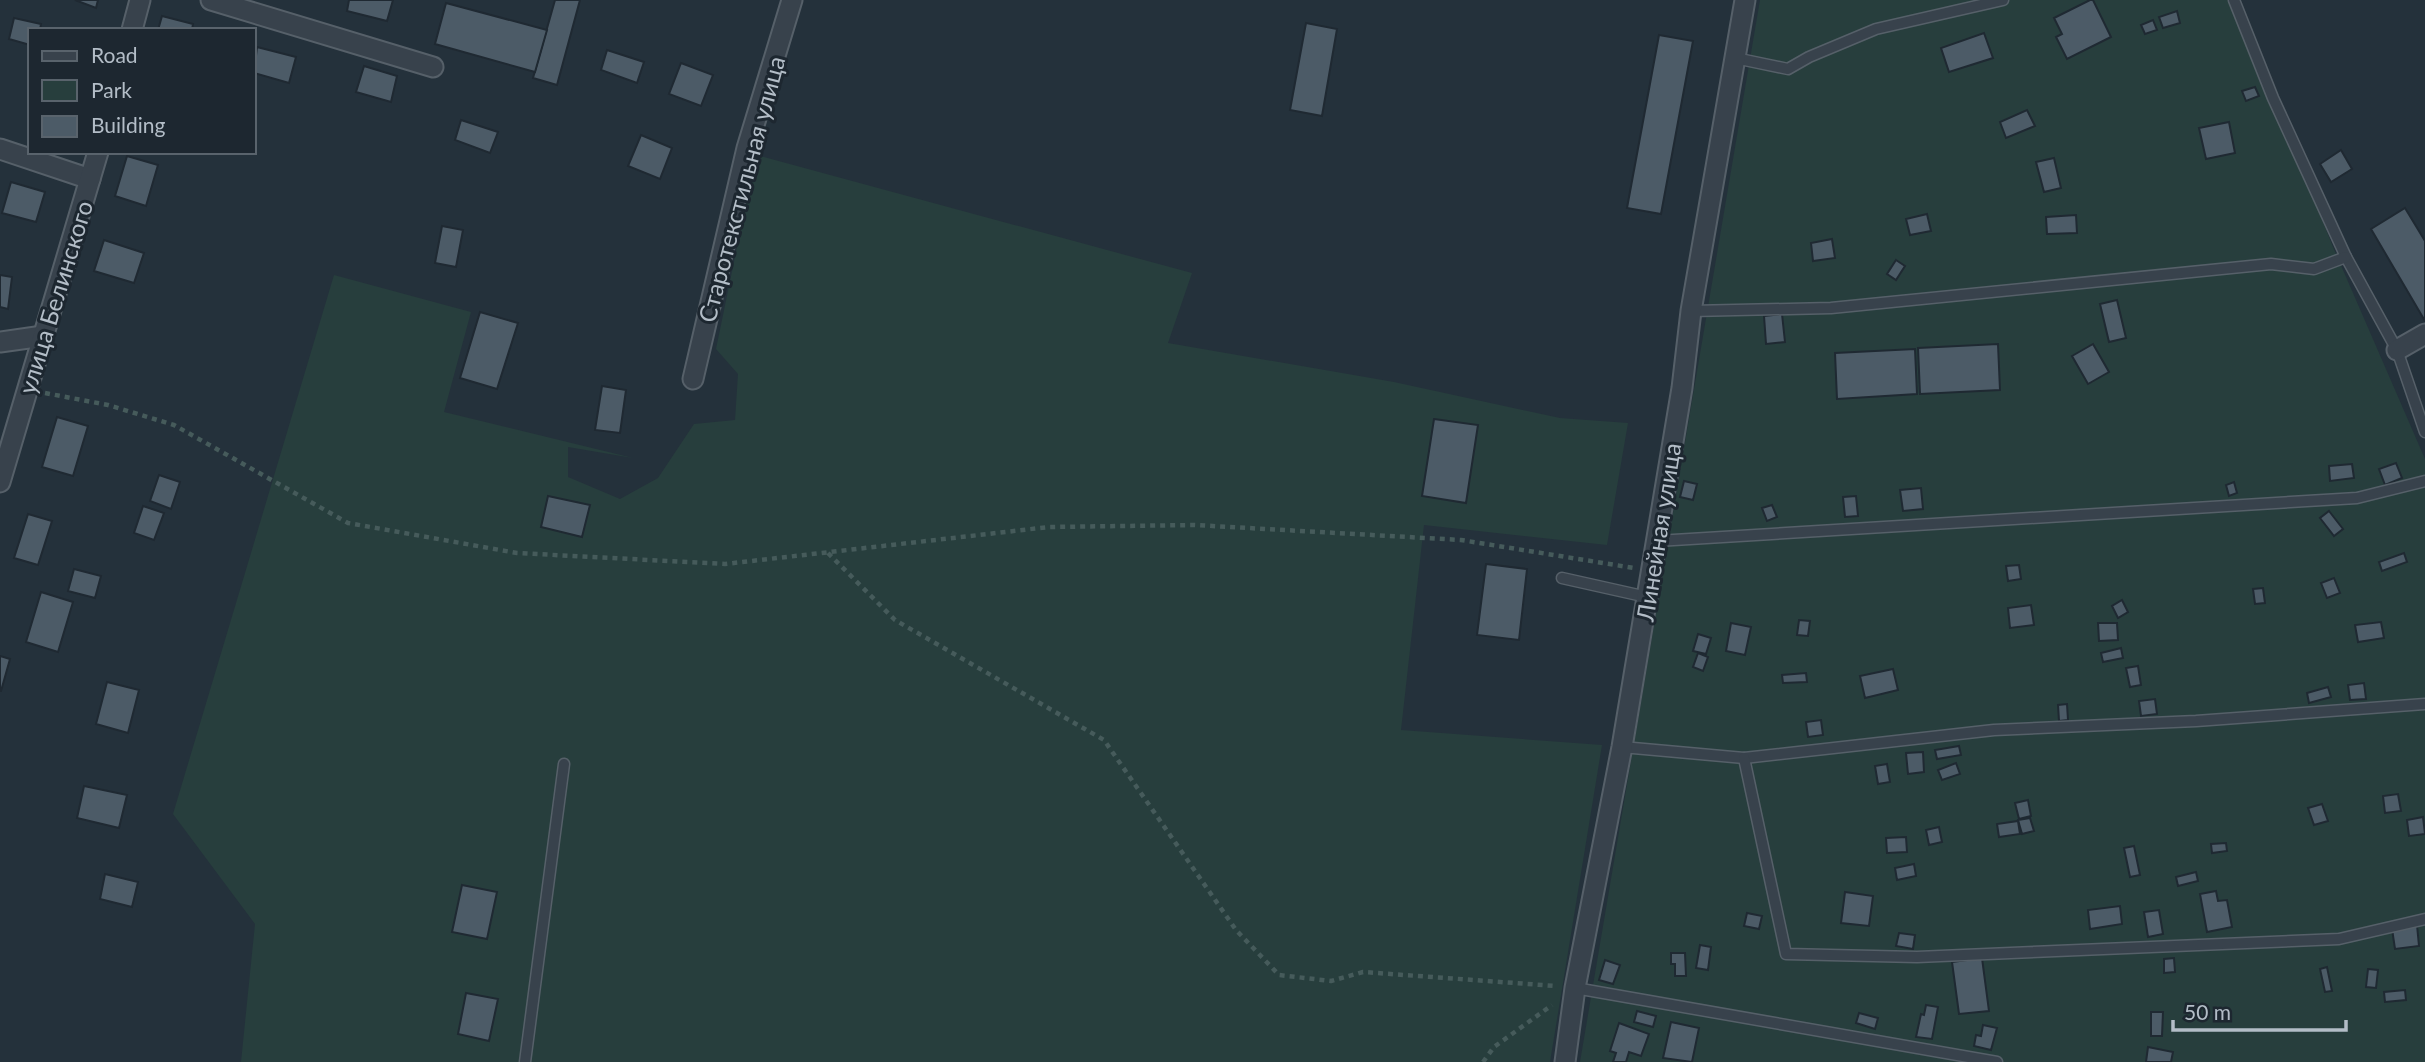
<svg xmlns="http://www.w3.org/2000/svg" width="2425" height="1062" viewBox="0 0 2425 1062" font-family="Lato,sans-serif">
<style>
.green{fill:#273e3d}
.building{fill:#4c5b67;stroke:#1f2932;stroke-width:2}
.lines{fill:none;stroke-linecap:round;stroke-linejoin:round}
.lane-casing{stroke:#566069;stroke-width:13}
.street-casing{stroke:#566069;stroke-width:23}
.path{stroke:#465b5b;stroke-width:4.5;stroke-dasharray:5 5;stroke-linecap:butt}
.lane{stroke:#38424c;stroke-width:10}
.street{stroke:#38424c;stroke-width:19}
.labels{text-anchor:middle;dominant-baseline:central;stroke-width:6;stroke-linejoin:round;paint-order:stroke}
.street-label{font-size:24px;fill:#b3bdc7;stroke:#1d2730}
</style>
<rect width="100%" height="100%" fill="#24313b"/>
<g class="green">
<path d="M1760,0H2234L2333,247L2425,459V1062H1580Z"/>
<path d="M756,155L1192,273L1168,343L1394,382L1560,418L1628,423L1607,545L1424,525L1401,730L1602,745L1550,1062H241L255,924L173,814L334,275L471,312L444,412L633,458L568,447V477L620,499L658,478L694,424L735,420L738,374L716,349Z"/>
</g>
<g class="building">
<path d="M75,0H98L96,8Z"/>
<path d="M349,0H393L387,21L347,11Z"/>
<path d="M555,0H580L557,85L533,78Z"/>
<path d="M2090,0H2093L2111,37L2067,59L2056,37L2062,34L2054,18Z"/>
<path d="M446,3L547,30L535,72L435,44Z"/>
<path d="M2177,11L2180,23L2163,28L2159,17Z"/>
<path d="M162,16L193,24L192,30H158Z"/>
<path d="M14,18L41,24L40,30H30V45L9,39Z"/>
<path d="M2153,20L2157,30L2145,34L2141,25Z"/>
<path d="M1306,23L1337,29L1322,116L1290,110Z"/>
<path d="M1984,33L1993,58L1949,72L1941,48Z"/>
<path d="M1659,35L1693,41L1661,214L1627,208Z"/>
<path d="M257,47L296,57L289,83L254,73Z"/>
<path d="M607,50L644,62L637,83L601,70Z"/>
<path d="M681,63L713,75L701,106L669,94Z"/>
<path d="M364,66L397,76L391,102L356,92Z"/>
<path d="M2255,87L2259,96L2246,101L2242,91Z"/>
<path d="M2027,110L2035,126L2006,138L2000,122Z"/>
<path d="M461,120L498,132L490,153L455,140Z"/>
<path d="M2229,122L2235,153L2206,159L2199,128Z"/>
<path d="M641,135L672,148L660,179L628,166Z"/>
<path d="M2341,150L2352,169L2331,182L2320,164Z"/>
<path d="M127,156L158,165L146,206L115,196Z"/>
<path d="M2054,158L2061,188L2044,192L2036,162Z"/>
<path d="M11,182L45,192L36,222L2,213Z"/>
<path d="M2405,208L2425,241V321L2371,229Z"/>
<path d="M1927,214L1931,231L1910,235L1906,219Z"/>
<path d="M2076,215L2077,233L2047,234L2046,217Z"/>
<path d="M442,226L463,230L456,267L435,263Z"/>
<path d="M1832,239L1835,258L1813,261L1811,243Z"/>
<path d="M104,240L144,253L134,283L94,271Z"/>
<path d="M1896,260L1905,266L1896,280L1887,274Z"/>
<path d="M0,275L12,277L8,309L0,307Z"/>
<path d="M2117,300L2126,338L2109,342L2100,304Z"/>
<path d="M480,312L518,323L497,389L460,378Z"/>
<path d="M1782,314L1785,342L1766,344L1764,316Z"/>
<path d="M1998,344L2000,390L1920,394L1918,348Z"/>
<path d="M2093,344L2109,372L2088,384L2072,356Z"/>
<path d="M1915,349L1917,394L1837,399L1835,353Z"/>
<path d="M602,386L626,390L620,433L595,430Z"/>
<path d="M57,417L88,426L73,476L42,467Z"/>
<path d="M1434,419L1478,425L1466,503L1422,496Z"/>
<path d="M2396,463L2402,478L2385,485L2379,469Z"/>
<path d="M2352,464L2354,478L2330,481L2329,466Z"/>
<path d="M159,475L180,482L171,509L150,501Z"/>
<path d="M1684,481L1697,484L1693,500L1680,497Z"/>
<path d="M2234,482L2237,493L2229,496L2226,485Z"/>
<path d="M1921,488L1923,509L1903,511L1900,490Z"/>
<path d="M548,496L590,505L582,537L541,527Z"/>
<path d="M1856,496L1858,516L1845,517L1843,497Z"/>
<path d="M1772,505L1777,517L1767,521L1762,508Z"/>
<path d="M143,506L164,513L154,540L134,533Z"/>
<path d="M2329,511L2343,529L2334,536L2320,518Z"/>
<path d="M28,514L52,521L38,565L14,558Z"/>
<path d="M2404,553L2407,562L2382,571L2379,562Z"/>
<path d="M1486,564L1527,569L1519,640L1477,635Z"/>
<path d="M2019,565L2021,579L2008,581L2006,566Z"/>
<path d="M74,569L101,576L95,598L68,591Z"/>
<path d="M2334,578L2340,593L2327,598L2321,583Z"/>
<path d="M2263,588L2265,603L2255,604L2253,589Z"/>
<path d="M41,592L73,602L58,652L26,642Z"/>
<path d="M2122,600L2128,612L2118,618L2112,606Z"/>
<path d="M2031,605L2034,625L2010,628L2008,608Z"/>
<path d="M1799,620L1810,621L1808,636L1797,635Z"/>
<path d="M2381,622L2384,638L2358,642L2355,625Z"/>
<path d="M1731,623L1751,627L1745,655L1726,651Z"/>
<path d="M2098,623H2117L2118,640L2099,641Z"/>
<path d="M1698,634L1711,638L1706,654L1693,651Z"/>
<path d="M2121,648L2123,658L2103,662L2101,653Z"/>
<path d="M1698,653L1708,657L1703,671L1693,667Z"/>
<path d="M0,656L10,659L1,691H0Z"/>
<path d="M2138,666L2141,685L2130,687L2126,668Z"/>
<path d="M1893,669L1898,690L1865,698L1860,676Z"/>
<path d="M1806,673L1807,682L1783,683L1782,675Z"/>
<path d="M107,682L139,690L128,733L96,724Z"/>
<path d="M2364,683L2366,699L2350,700L2348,685Z"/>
<path d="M2328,687L2331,697L2309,703L2307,693Z"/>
<path d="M2155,699L2157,714L2141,716L2139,701Z"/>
<path d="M2067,704L2068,720L2059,721L2058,705Z"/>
<path d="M1821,720L1823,735L1808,737L1806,722Z"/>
<path d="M1959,746L1961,755L1937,759L1935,750Z"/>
<path d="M1923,752L1924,772L1908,774L1906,753Z"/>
<path d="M1956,763L1960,774L1942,780L1938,770Z"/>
<path d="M1887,764L1890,782L1878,784L1875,766Z"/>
<path d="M84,786L127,795L119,828L77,818Z"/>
<path d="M2398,794L2401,811L2385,813L2383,796Z"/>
<path d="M2028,800L2031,816L2019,819L2015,803Z"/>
<path d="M2322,804L2328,821L2314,825L2308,808Z"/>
<path d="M2423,817L2425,834L2409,836L2407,820Z"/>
<path d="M2030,818L2034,831L2022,834L2018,820Z"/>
<path d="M2018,821L2020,834L1999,837L1997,824Z"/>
<path d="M1939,827L1942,842L1929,845L1926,830Z"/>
<path d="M1906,837L1907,852L1887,853L1886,838Z"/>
<path d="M2226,843L2227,851L2212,853L2211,844Z"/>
<path d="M2134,846L2140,875L2130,877L2124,848Z"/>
<path d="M1914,864L1916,876L1897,880L1895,868Z"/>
<path d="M2196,872L2198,881L2178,886L2176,877Z"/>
<path d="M105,874L138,882L132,907L100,899Z"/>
<path d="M462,885L497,892L487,939L452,932Z"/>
<path d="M2216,891L2218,901L2227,900L2232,927L2207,932L2200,894Z"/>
<path d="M1845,892L1873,896L1869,926L1841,923Z"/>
<path d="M2120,906L2122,924L2090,929L2088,910Z"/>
<path d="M2159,910L2163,934L2148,937L2144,912Z"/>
<path d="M1747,913L1762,916L1759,929L1744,926Z"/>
<path d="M2417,925L2419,946L2395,949L2392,929Z"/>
<path d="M1899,933L1915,935L1913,949L1896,946Z"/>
<path d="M1700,945L1711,947L1708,970L1696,968Z"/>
<path d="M1671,953H1685L1686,976H1675V964H1671Z"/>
<path d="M1982,958L1989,1011L1959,1014L1952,962Z"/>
<path d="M2174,958L2175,972L2164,973V959Z"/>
<path d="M1605,960L1620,965L1613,984L1599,980Z"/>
<path d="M2327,967L2332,991L2325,992L2320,969Z"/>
<path d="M2368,969L2378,970L2376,988L2366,987Z"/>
<path d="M2405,990L2406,1000L2385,1002L2384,992Z"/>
<path d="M466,993L498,999L489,1041L458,1034Z"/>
<path d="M1926,1005L1938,1007L1932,1039L1916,1037L1921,1014L1924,1015Z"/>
<path d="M1637,1011L1656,1016L1653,1027L1634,1022Z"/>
<path d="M2151,1012H2163L2162,1036H2151Z"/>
<path d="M1859,1013L1878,1018L1875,1029L1856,1023Z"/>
<path d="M1671,1022L1699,1028L1692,1062L1663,1058Z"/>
<path d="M1619,1023L1649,1034L1641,1056L1629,1052L1626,1062H1613L1616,1053L1610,1051Z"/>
<path d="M1983,1025L1997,1028L1991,1050L1974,1046L1976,1035L1981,1036Z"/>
<path d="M2148,1047L2173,1052L2171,1062H2146Z"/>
</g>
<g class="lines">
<g class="lane-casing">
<g id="lane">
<path d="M2234,0L2273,98L2346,257L2397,350L2425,432"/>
<path d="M1735,58L1788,69L1809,57L1876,29L2003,0"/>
<path d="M1691,311L1831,308L2271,264L2314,269L2346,257"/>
<path d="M1657,541L2357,498L2425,481"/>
<path d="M1562,578L1647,597"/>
<path d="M1622,747L1744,758L1994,730L2196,721L2425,704"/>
<path d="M1744,758L1786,954L1917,957L2339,939L2425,919"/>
<path d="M1575,988L1997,1062"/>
<path d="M525,1062L564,764"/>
</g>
</g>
<g class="street-casing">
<g id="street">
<path d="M211,0L433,67"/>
<path d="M132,30L140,0"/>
<path d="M0,149L90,179"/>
<path d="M0,342L43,336"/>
<path d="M2397,350L2425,334"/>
<path d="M693,379L747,148L792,0"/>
<path d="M0,482L98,152"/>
<path d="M1565,1062L1575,988L1622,747L1682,388L1691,311L1745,0"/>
</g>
</g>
<g class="path">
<path d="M45,393L108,405L174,425L348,523L517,553L725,564L1049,527L1195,525L1461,540L1634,568"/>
<path d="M828,553L895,620L1104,740L1236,930L1279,975L1331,981L1363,972L1556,986"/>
<path d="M1483,1062L1494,1047L1552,1005"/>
</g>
<use href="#lane" class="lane"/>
<use href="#street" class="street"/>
</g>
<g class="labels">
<g class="street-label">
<text transform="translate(741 189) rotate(-75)">Старотекстильная улица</text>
<text transform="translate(55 297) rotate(-73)">улица Белинского</text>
<text transform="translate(1658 532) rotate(-81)">Линейная улица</text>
</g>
</g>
<rect x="28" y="28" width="228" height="126" fill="#1d2730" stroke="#59636c" stroke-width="2"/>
<rect x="42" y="51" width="35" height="10" fill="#38424c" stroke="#59636c" stroke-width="2"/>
<text x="91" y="63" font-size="21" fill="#b3bdc7">Road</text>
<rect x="42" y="80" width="35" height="21" fill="#273e3d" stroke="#59636c" stroke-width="2"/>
<text x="91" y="98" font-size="21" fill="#b3bdc7">Park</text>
<rect x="42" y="116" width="35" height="21" fill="#4c5b67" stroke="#59636c" stroke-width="2"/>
<text x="91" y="133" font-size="21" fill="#b3bdc7">Building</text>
<path d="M2173 1020v10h173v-10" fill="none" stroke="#b3bdc7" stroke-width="3.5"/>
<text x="2184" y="1020" font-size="21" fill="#b3bdc7" stroke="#1d2730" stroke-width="5" paint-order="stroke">50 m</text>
</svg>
